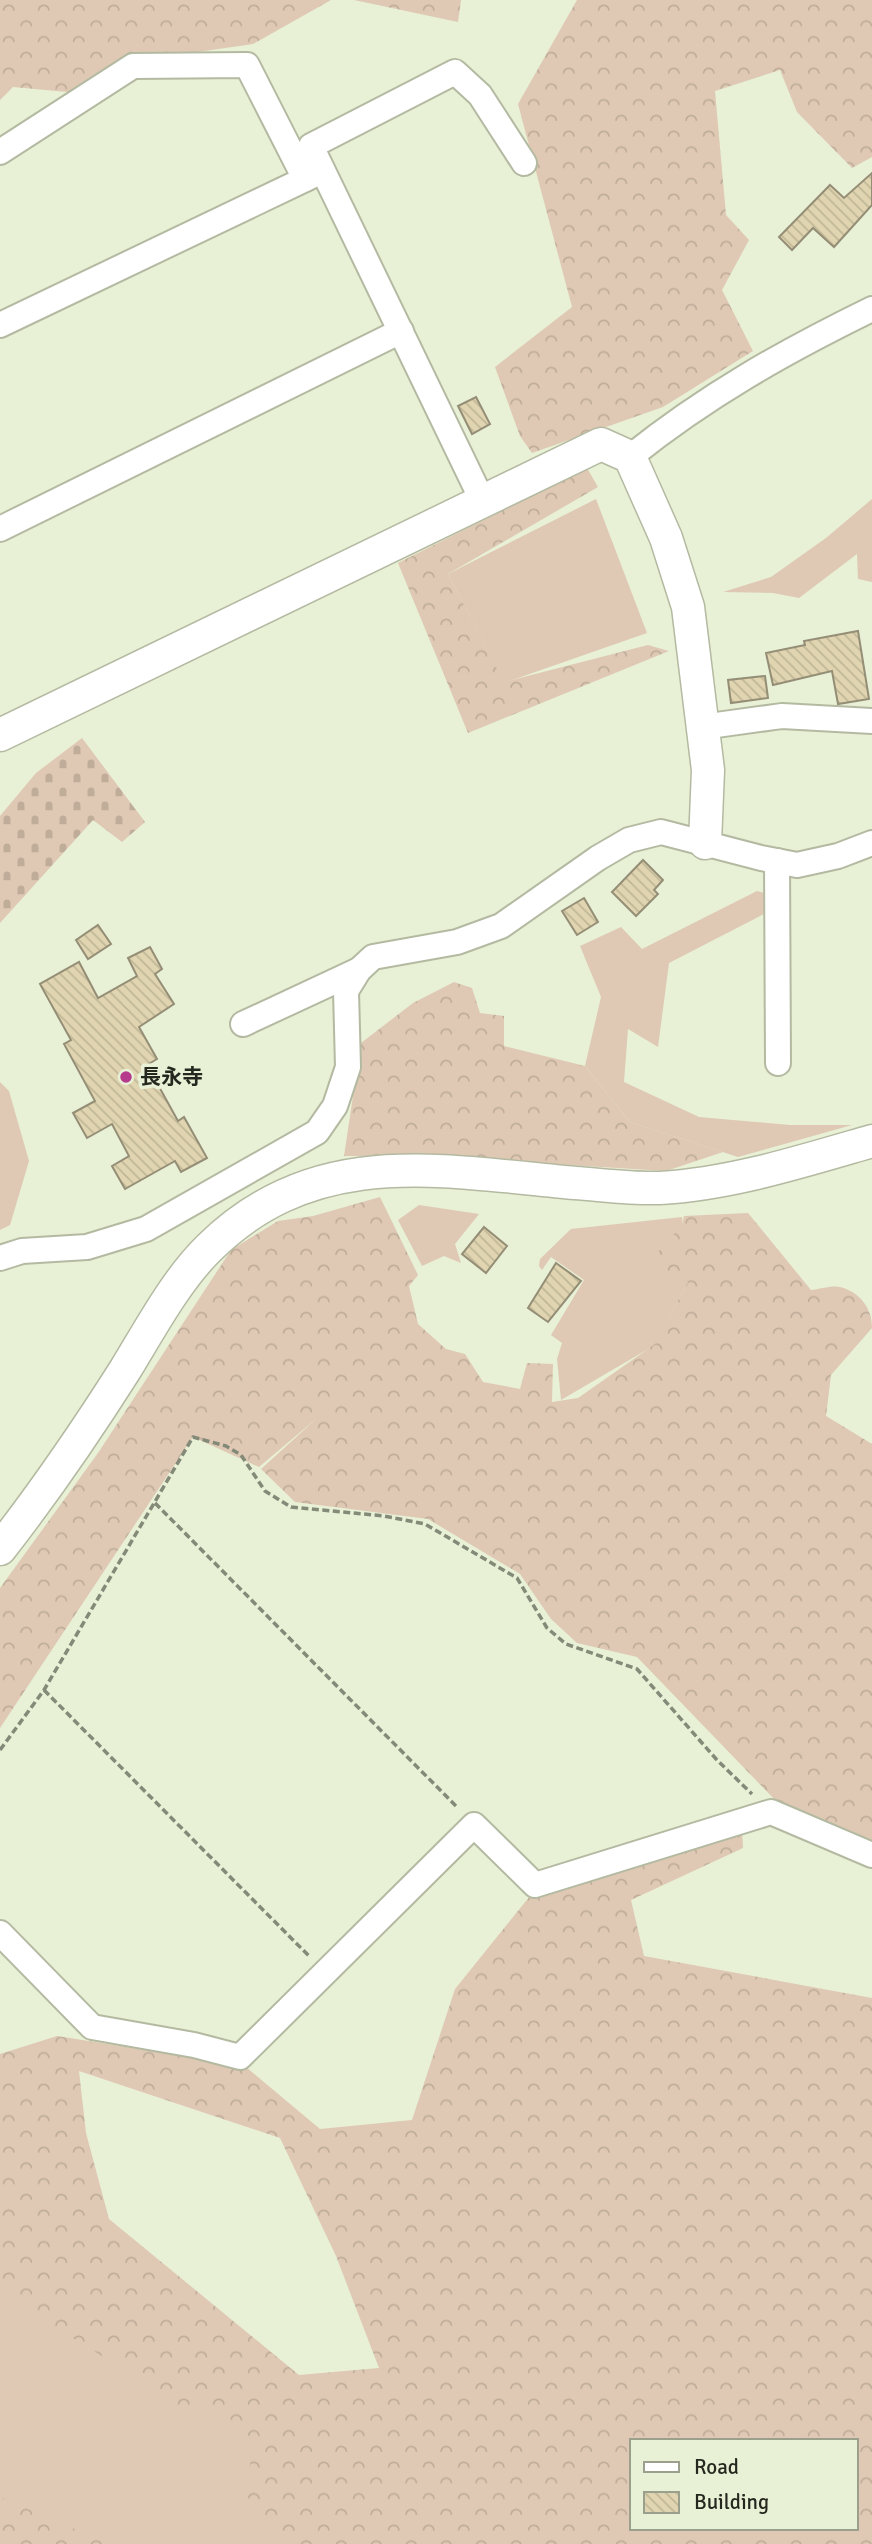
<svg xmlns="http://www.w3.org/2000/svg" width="872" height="2544" viewBox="0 0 872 2544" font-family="Signika,'Noto Sans JP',sans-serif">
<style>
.grass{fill:#dfc9b4}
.forest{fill:url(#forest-crowns);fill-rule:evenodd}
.cemetery{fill:url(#cemetery-stones)}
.building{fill:url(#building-back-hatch);stroke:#958e76;stroke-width:2}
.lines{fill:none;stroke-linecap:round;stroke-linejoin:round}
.minor-casing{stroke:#b3baa1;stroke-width:28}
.tertiary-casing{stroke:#b3baa1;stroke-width:35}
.path{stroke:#848a78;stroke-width:3.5;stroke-dasharray:7 3.5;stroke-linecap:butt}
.minor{stroke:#fff;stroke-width:24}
.tertiary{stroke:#fff;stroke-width:32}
.poi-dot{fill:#b63b8c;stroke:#e8f0d6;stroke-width:2.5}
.labels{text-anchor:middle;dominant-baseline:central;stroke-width:7;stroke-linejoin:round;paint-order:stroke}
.poi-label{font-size:21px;font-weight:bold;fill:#25281e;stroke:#e8f0d6;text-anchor:start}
</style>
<defs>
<pattern id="forest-crowns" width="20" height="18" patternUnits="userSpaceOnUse" patternTransform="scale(1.75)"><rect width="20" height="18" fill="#dfc9b4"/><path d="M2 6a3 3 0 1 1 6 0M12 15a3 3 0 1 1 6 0" fill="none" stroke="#bfad9a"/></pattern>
<pattern id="cemetery-stones" width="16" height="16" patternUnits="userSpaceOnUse" patternTransform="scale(1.75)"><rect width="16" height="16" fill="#dfc9b4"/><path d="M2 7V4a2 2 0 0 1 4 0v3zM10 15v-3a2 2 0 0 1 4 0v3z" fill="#bfad9a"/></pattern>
<pattern id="building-back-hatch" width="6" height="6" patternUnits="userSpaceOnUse" patternTransform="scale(1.75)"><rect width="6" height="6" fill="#e0d5b0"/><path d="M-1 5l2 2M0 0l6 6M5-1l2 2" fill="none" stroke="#c0b797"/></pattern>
</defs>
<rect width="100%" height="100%" fill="#e8f0d6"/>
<g class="grass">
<path d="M596,499L647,633L504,683L448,574Z"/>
<path d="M872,499V582L858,579L857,554L799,598L773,593L723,592L771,577L826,538Z"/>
<path d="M757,891L768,894V912L669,963L658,1047L628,1029L624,1082L699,1117L790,1125H852L738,1157L630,1122L585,1066L601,997L580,946L621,927L642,949Z"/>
<path d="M0,1082L9,1091L29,1161L10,1225L0,1230Z"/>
<path d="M419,1205L479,1214L455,1244L461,1263L444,1256L422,1266L398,1220Z"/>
<path d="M682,1217L688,1282L655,1345L561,1400L557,1359L562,1343L551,1335L584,1280L551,1257L542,1270L539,1266L540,1259L571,1229Z"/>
<path d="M0,2138L297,2482L325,2544H0Z"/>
</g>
<g class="forest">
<path d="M0,0H331L253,44L128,62L78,93L13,87L0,100Z"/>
<path d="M354,0H461L458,22Z"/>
<path d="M577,0H872V157L852,168L797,112L780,70L715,91L726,215L749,240L722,290L753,351L663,407L532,453L520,436L495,367L572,307L518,104Z"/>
<path d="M587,468L598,487L448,574L504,682L648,645L669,651L468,733L398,563Z"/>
<path d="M454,982L472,988L480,1013L504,1016V1046L585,1066L630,1122L723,1152L666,1171L420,1156H344L361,1043L413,1003Z"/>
<path d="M380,1197L418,1275L409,1286L418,1324L446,1349L465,1354L483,1382L520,1389L527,1363L553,1364L552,1402L578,1398L655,1344L688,1282L650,1261L682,1225L684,1216L748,1213L811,1290C820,1289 832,1285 840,1287C860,1292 872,1308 872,1328L831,1375L826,1416L872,1444V1842L778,1803L637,1657L577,1643L551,1619L520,1574L428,1519L295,1502L261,1469L316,1419L259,1467L193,1437L0,1728V1588L98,1453L231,1250L278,1221L313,1216Z"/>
<path d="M742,1829L743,1848L631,1900L644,1956L872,1998V2544H289L245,2494L254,2441L216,2406L170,2405L121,2368L0,2293V2054L57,2036L221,2062L246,2067L320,2129L412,2120L455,1989L530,1896ZM79,2071L280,2138L336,2256L379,2368L299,2375L109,2219L86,2133ZM632,2441H856V2528H632Z"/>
<path d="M0,2497L110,2544H0Z"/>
</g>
<path class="cemetery" d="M82,738L145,822L122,842L93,820L0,923V816L36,773Z"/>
<g class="building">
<path d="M872,173V205L834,247L813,228L792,250L779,237L830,185L844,198Z"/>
<path d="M476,397L490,424L472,434L458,406Z"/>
<path d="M858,631L869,699L838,704L832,671L773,685L766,653L805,645L804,641Z"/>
<path d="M765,676L768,698L731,703L728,680Z"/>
<path d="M643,860L663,880L654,890L658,894L636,916L612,892Z"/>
<path d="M584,898L598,922L577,935L562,911Z"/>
<path d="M98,925L111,944L88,959L76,940Z"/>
<path d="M150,947L162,969L155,974L174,1004L139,1027L157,1059L147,1065L178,1121L184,1117L207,1158L181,1172L175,1161L125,1189L112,1166L129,1156L112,1124L87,1138L73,1113L95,1101L64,1044L71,1040L40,984L79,962L98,998L137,976L128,958Z"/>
<path d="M484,1227L507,1246L486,1273L462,1254Z"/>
<path d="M556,1263L581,1281L548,1322L528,1308Z"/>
</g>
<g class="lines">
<g class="minor-casing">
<g id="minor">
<path d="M0,152L133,66L247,65L305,179"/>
<path d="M0,325L318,173"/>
<path d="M630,457C706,396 784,352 872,309"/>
<path d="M483,502L311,146L455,72L480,95L524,163"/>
<path d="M0,529L401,331"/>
<path d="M702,727L782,716L872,721"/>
<path d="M777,861L778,1063"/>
<path d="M243,1024L359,970"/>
<path d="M0,1258L22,1251L87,1247L146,1229L317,1132L335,1106L348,1067L346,991L359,970L373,957L457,942L501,926L598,858L629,840L661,832L761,858L797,865L838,856L872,843"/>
<path d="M0,1933L92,2027L194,2045L240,2057L474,1825L535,1885L771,1812L872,1855"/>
</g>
</g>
<g class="tertiary-casing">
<g id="tertiary">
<path d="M0,735L601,444L630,457L666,538L688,607L708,770L705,843"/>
<path d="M0,1549C46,1490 85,1433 125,1370C149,1331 176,1280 209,1248C315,1143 441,1171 575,1183C603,1185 632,1189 660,1188C731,1184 803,1161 872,1141"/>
</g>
</g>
<g class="path">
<path d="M155,1503L458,1808"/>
<path d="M44,1690L309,1956"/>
<path d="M0,1750L44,1690L193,1437L226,1446L241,1455L265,1491L291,1507L384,1516L425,1524L517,1578L547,1628L566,1644L637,1669L717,1760L752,1794"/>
</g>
<use href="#minor" class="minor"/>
<use href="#tertiary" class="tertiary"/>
</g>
<circle class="poi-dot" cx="126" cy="1077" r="7"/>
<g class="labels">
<g class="poi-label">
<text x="140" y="1077">長永寺</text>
</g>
</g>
<rect x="630" y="2439" width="228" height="91" fill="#e8f0d6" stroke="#9aa08c" stroke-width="2"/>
<rect x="644" y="2462" width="35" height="10" fill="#ffffff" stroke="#9aa08c" stroke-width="2"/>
<text x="694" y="2474" font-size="21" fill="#25281e">Road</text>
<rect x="644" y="2492" width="35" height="21" fill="url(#building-back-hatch)" stroke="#9aa08c" stroke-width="2"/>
<text x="694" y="2509" font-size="21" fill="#25281e">Building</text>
</svg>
